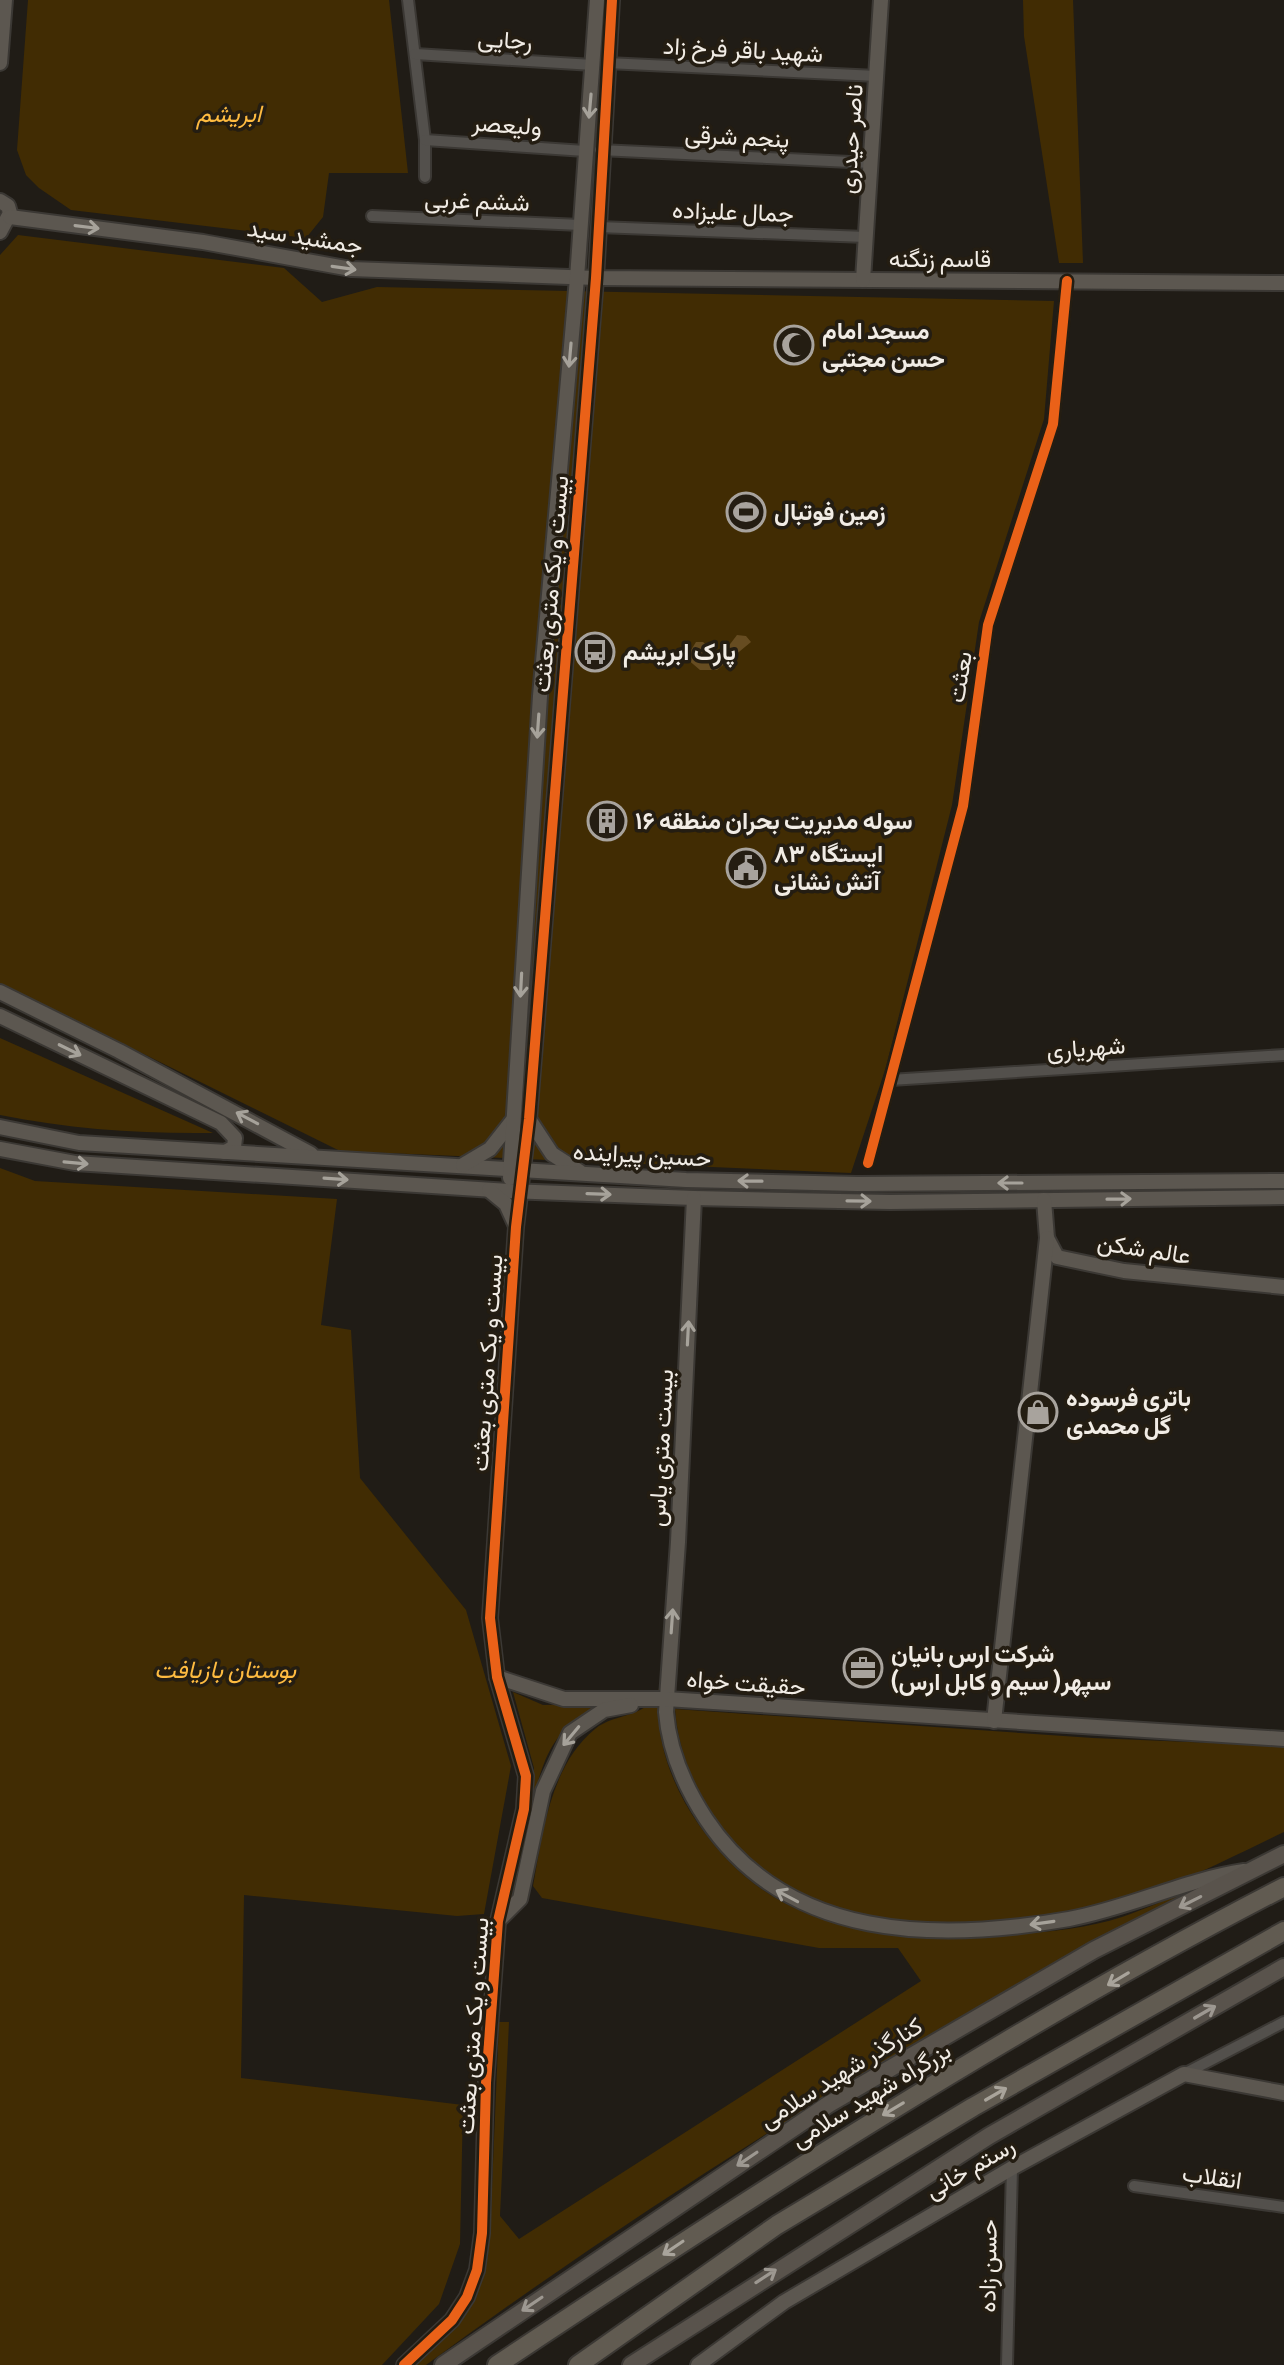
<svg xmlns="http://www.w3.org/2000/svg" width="1284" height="2365" viewBox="0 0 1284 2365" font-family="Bitter,Vazirmatn,serif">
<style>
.green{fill:#412c03}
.water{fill:#664c21}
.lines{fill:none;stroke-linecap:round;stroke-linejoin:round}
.street-casing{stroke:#3b3834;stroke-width:14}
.secondary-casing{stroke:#3b3834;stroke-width:18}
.primary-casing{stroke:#3b3834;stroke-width:20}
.highway-casing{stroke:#3b3834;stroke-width:22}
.street{stroke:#53504c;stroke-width:10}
.secondary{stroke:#5c5750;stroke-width:14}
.primary{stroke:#59534c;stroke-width:16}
.highway{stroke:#615b51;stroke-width:18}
.cycleway-casing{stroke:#241d12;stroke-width:15}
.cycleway{stroke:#ea6118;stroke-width:10}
.oneway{stroke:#a6a29a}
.oneway2{stroke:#9d9891}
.oneway3{stroke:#a9a49b}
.labels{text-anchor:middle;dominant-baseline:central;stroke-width:7;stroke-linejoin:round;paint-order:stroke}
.street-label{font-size:24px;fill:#f1ece5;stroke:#241d12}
.park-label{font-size:24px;font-style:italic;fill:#febb40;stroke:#241d12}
.poi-label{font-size:24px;font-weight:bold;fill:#f1ece5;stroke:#241d12;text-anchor:start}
</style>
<rect width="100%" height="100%" fill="#201c16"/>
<g class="green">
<path d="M28,0H389L408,173H329L323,217L306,238L71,210L39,188L26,175L17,150Z"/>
<path d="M1023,0H1073L1083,263H1059L1024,36Z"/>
<path d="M18,235L284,268L322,302L377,287L1054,301L1044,419L979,622L952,805L886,1067L851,1173L340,1151L0,983V255Z"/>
<path d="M0,1038L213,1133C140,1134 71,1129 0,1115Z"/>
<path d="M0,1168L35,1181L337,1199L321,1325L351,1330L360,1478L466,1610L511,1766L484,1914L457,1916L244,1895L241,2078L463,2105L460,2244L439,2304L382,2365H0Z"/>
<path d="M659,1688C653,1736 672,1787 699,1825C771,1928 867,1938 983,1935C1028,1934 1079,1931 1122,1917C1146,1909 1171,1897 1195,1888C927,2028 670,2186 426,2365H415L452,2331L470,2307L485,2270L491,2212L499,2022H509L500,2216L519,2239L921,1981L898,1948H819L542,1898L533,1886C543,1832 550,1766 595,1729C615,1712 650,1719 659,1688Z"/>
<path d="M513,1692L543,1705L606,1704C557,1727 548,1745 534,1795V1768Z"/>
<path d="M675,1709L1093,1738L1284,1746V1832C1231,1857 1178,1886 1121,1900C991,1933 802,1949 717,1821C694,1786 678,1751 675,1709Z"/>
</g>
<path class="water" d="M737,635L746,636L751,642L717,670H700L686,658L696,642H703L716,653L724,652Z"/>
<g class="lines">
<g class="street-casing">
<g id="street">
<path d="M408,0L425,140V177"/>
<path d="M415,54L593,65"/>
<path d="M607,63L877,76"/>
<path d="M425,140L585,151"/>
<path d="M600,150L871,163"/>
<path d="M372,216L581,225"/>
<path d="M598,227L866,237"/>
<path d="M890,1080L1284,1055"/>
<path d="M868,1163L963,806L988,625L1053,424L1067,281"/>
<path d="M1184,2074L1284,2022"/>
<path d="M1134,2186L1284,2207"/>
<path d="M1007,2365L1012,2168"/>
</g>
</g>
<g class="secondary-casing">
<g id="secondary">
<path d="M0,63L5,0"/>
<path d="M0,201L8,206L10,213L0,232"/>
<path d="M10,217L203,242L351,269L596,278L1284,283"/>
<path d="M863,280L881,0"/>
<path d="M0,992L119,1051L311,1154"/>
<path d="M0,1016L221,1123L235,1138L234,1147L225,1152"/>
<path d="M529,1119L552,1154L580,1172"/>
<path d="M0,1127L79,1143L686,1180L857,1184L1284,1181"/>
<path d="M0,1149L75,1163L509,1191L694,1198L890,1202L1284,1197"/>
<path d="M463,1165L490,1149L512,1121"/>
<path d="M510,1178L540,696L577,278L597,0"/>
<path d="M489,1190L506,1204L516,1226"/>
<path d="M694,1198L678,1542L666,1712C669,1751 685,1787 706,1819C787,1941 938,1942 1069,1919C1129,1908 1184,1880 1244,1871"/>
<path d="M1044,1200L1047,1238L1057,1257L1124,1271L1284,1287"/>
<path d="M497,1677L564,1699H666L1284,1739"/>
<path d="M994,1721L1047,1238"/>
<path d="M500,1919L520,1899L543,1791L570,1733L604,1710L631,1705"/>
<path d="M404,2365L452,2320L467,2297L477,2270L482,2233L486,2083L498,1921L524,1809L526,1776L497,1677L490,1618L516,1227L529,1119L596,278L612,0"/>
<path d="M698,2365L784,2302L1012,2168L1184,2074L1284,2093"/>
</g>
</g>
<g class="primary-casing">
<g id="primary">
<path d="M443,2365L829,2104L1094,1950L1284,1854"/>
<path d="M631,2365L989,2136L1284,1967"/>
</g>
</g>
<g class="highway-casing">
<g id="highway">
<path d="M497,2365C752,2195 1011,2028 1284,1887"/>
<path d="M578,2365L777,2225L973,2107L1284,1931"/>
</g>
</g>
<use href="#street" class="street"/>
<use href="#secondary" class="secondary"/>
<use href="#primary" class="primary"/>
<use href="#highway" class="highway"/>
<g class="cycleway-casing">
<g id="cycleway">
<path d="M868,1163L963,806L988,625L1053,424L1067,281"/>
<path d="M404,2365L452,2320L467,2297L477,2270L482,2233L486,2083L498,1921L524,1809L526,1776L497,1677L490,1618L516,1227L529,1119L596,278L612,0"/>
</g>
</g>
<use href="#cycleway" class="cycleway"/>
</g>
<defs><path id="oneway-shaft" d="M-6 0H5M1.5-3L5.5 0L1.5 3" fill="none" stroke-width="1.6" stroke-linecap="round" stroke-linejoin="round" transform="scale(2)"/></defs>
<g class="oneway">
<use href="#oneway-shaft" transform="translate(590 106) rotate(95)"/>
<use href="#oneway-shaft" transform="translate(87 227) rotate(7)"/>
<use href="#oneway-shaft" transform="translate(344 268) rotate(8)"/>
<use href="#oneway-shaft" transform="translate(570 355) rotate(95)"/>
<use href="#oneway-shaft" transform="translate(538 726) rotate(94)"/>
<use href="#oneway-shaft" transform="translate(521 985) rotate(93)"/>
<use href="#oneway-shaft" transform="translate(70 1050) rotate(26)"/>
<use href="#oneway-shaft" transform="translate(247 1118) rotate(-152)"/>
<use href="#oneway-shaft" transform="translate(76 1163) rotate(5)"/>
<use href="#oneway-shaft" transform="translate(336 1179) rotate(4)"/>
<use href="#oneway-shaft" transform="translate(750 1181) rotate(-179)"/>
<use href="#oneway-shaft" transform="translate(1010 1183) rotate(180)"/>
<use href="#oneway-shaft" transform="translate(599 1194) rotate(2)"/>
<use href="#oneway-shaft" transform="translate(1119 1199) rotate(-1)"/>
<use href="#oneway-shaft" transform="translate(859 1201) rotate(1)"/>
<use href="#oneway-shaft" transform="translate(688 1333) rotate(-87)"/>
<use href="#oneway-shaft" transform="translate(672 1621) rotate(-86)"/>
<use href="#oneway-shaft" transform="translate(571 1736) rotate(130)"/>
<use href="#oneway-shaft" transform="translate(787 1896) rotate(-152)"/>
<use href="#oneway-shaft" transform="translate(1042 1923) rotate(172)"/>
</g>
<g class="oneway2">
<use href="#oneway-shaft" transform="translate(1190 1902) rotate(153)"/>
<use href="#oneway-shaft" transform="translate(1205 2012) rotate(-30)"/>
<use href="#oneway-shaft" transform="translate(747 2159) rotate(146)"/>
<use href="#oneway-shaft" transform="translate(766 2276) rotate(-33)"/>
<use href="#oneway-shaft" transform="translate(532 2304) rotate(146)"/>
</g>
<g class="oneway3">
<use href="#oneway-shaft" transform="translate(1118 1979) rotate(149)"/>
<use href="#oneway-shaft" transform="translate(996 2094) rotate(-30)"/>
<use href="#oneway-shaft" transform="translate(893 2109) rotate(149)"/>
<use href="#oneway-shaft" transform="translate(673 2248) rotate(146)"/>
</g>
<defs>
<g id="mosque-ring" transform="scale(2)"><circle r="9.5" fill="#241d12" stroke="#a8a39d" stroke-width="1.5"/><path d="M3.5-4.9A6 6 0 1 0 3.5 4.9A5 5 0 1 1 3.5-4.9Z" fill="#a8a39d"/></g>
<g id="stadium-ring" transform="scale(2)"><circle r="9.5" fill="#241d12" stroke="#a8a39d" stroke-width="1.5"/><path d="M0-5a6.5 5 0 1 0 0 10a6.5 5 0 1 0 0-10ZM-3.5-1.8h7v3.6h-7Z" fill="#a8a39d"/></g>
<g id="bus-ring" transform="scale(2)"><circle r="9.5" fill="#241d12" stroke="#a8a39d" stroke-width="1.5"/><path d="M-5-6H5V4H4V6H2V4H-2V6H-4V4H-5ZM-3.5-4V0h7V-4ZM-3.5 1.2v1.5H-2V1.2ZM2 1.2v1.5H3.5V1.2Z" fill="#a8a39d"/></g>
<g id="building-ring" transform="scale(2)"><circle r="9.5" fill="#241d12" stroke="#a8a39d" stroke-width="1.5"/><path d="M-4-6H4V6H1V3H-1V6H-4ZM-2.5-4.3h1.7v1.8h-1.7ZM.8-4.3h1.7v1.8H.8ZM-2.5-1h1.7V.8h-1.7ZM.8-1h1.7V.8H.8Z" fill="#a8a39d"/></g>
<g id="civic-ring" transform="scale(2)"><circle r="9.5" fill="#241d12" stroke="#a8a39d" stroke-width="1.5"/><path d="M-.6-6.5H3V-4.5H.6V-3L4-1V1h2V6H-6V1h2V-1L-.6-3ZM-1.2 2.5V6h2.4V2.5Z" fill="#a8a39d"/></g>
<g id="shop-ring" transform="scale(2)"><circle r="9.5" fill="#241d12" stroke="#a8a39d" stroke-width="1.5"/><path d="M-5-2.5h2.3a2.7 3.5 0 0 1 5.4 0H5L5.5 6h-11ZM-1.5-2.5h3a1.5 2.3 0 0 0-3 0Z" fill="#a8a39d"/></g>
<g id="office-ring" transform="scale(2)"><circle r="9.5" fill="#241d12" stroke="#a8a39d" stroke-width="1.5"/><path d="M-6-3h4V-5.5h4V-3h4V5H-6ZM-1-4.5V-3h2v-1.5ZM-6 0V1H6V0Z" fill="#a8a39d"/></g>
</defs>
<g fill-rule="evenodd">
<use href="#mosque-ring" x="794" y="345"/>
<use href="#stadium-ring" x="746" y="512"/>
<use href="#bus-ring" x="595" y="652"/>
<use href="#building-ring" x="607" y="821"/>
<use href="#civic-ring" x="746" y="868"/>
<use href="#shop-ring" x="1038" y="1412"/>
<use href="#office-ring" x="863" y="1668"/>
</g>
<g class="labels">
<g class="street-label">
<text transform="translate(505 40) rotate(4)">رجایی</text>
<text transform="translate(743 50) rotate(3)">شهید باقر فرخ زاد</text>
<text transform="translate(507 125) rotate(4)">ولیعصر</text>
<text transform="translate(737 137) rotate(3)">پنجم شرقی</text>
<text transform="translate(851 139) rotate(-86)">ناصر حیدری</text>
<text transform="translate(477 201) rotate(2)">ششم غربی</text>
<text transform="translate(733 212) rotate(2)">جمال علیزاده</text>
<text transform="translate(305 237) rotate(9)">جمشید سید</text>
<text x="940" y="259">قاسم زنگنه</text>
<text transform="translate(551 584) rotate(-85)">بیست و یک متری بعثت</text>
<text transform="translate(960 677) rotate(-81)">بعثت</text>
<text transform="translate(1086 1048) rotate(-4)">شهریاری</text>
<text transform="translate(642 1155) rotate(3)">حسین پیراینده</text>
<text transform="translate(1144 1249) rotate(9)">عالم شکن</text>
<text transform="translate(487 1363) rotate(-86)">بیست و یک متری بعثت</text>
<text transform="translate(661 1448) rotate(-87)">بیست متری یاس</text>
<text transform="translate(746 1683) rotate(4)">حقیقت خواه</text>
<text transform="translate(473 2026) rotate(-86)">بیست و یک متری بعثت</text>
<text transform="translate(841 2073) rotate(-32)">کنارگذر شهید سلامی</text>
<text transform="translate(871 2095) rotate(-31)">بزرگراه شهید سلامی</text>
<text transform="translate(970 2168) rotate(-30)">رستم خانی</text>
<text transform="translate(1212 2177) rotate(8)">انقلاب</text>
<text transform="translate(988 2266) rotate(-89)">حسن زاده</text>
</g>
<g class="park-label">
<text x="229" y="114">ابریشم</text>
<text x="225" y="1670">بوستان بازیافت</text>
</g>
<g class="poi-label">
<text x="822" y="331">مسجد امام<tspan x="822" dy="28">حسن مجتبی</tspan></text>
<text x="774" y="512">زمین فوتبال</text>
<text x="623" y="652">پارک ابریشم</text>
<text x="635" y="821">سوله مدیریت بحران منطقه ۱۶</text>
<text x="774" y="854">ایستگاه ۸۳<tspan x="774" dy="28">آتش نشانی</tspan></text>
<text x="1066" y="1398">باتری فرسوده<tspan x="1066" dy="28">گل محمدی</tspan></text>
<text x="891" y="1654">شرکت ارس بانیان<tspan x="891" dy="28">سپهر( سیم و کابل ارس)</tspan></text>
</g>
</g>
</svg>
